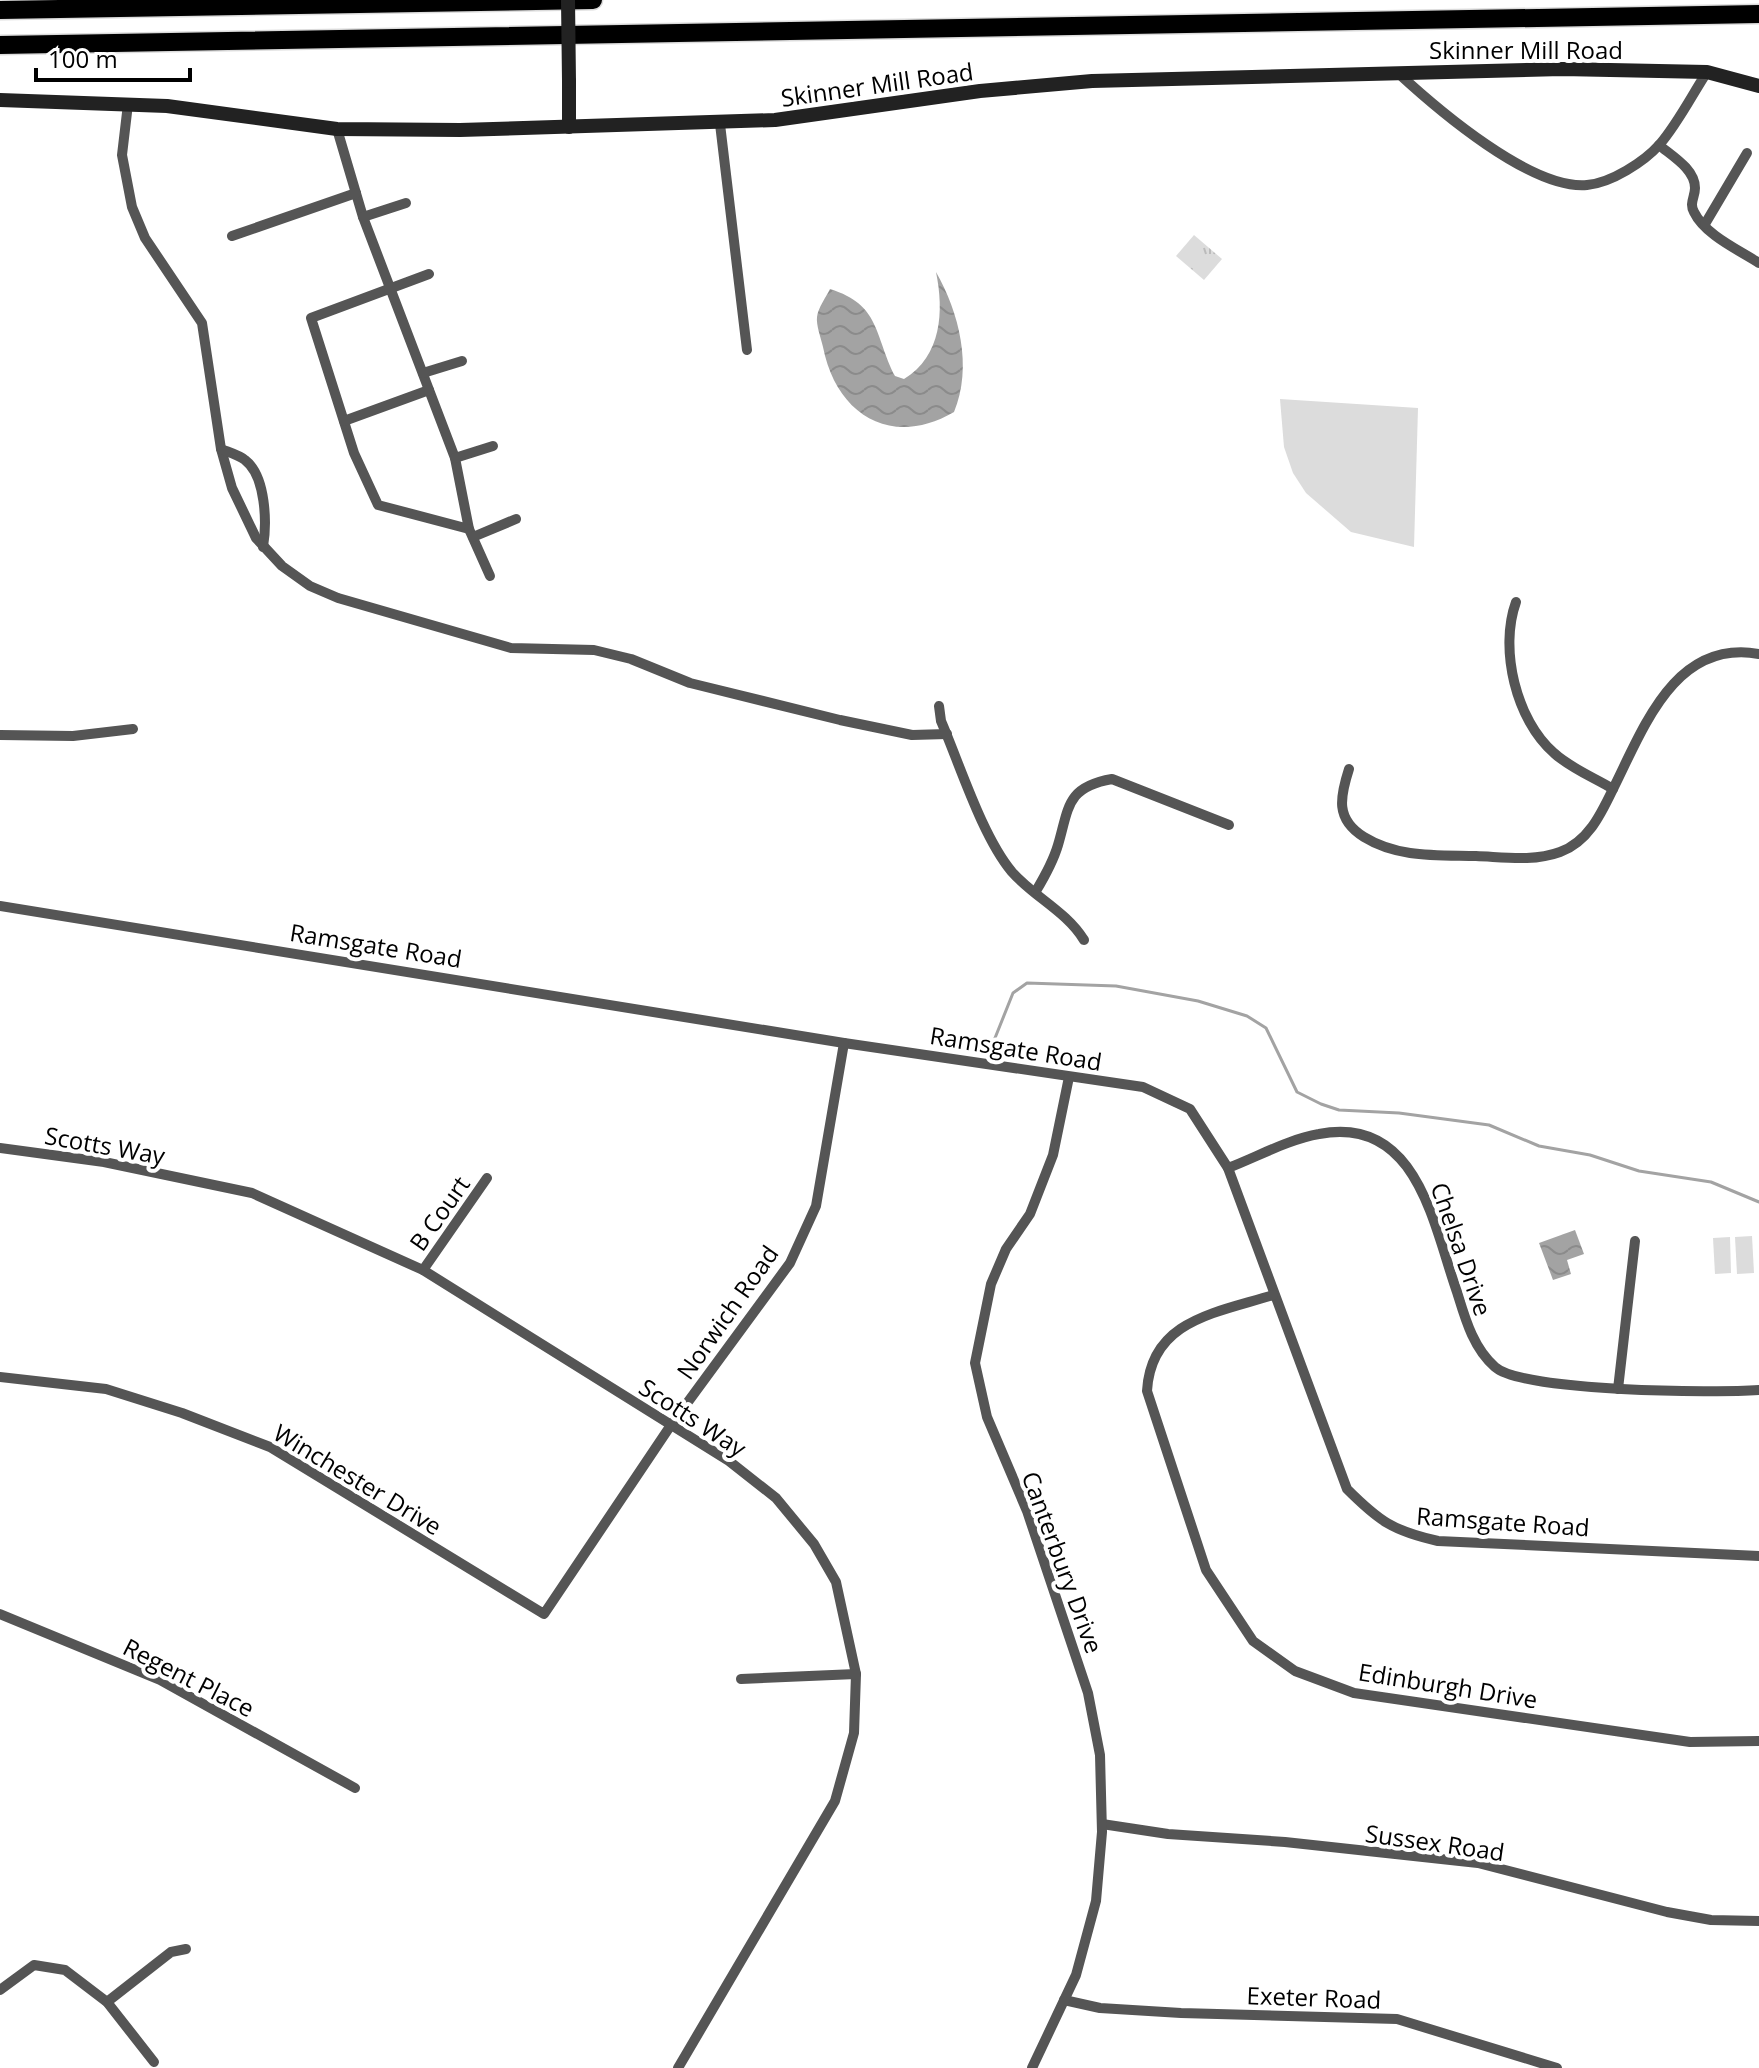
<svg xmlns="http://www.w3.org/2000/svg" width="1759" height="2068" viewBox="0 0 1759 2068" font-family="'Open Sans',sans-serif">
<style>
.grass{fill:url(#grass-tufts)}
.pitch{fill:#dcdcdc}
.water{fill:url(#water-waves)}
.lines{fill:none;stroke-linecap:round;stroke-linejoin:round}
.stream{stroke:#a3a3a3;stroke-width:3}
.highway-casing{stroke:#dbdbdb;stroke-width:21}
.street{stroke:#555;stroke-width:10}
.secondary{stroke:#222;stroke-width:14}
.highway{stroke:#000;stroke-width:18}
.secondary-bridge{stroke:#222;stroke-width:14}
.labels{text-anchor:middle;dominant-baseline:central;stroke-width:8;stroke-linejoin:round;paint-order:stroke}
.street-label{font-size:24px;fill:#000;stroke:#fff}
</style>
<defs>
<pattern id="grass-tufts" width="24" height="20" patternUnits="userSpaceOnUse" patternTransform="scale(2)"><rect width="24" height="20" fill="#dcdcdc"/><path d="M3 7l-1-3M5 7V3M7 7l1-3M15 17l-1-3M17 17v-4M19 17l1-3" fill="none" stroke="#bbb"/></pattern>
<pattern id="water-waves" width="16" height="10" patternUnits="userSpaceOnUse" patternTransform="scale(2)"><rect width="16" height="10" fill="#a3a3a3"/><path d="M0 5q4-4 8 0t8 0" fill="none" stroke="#8b8b8b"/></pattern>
</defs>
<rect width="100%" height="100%" fill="#fff"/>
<path class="grass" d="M1194,235L1222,259L1204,280L1176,256Z"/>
<g class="pitch">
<path d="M1280,399L1418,408L1414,547L1351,532L1306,493L1293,473L1284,447Z"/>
<path d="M1752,1236L1754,1273L1737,1274L1735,1237Z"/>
<path d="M1730,1237L1731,1273L1715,1274L1713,1238Z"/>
</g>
<g class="water">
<path d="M936,272C959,312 973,367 954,412C891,449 836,414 823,347C821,338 816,325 817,317C818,308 826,297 830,289C881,305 874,335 895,376L904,379C942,356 944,311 936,272Z"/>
<path d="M1575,1230L1584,1254L1567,1260L1571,1274L1553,1280L1539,1243Z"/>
</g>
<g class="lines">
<path class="stream" d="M993,1043L1013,993L1027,983L1116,986L1198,1001L1247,1016L1266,1028L1297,1092L1321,1104L1339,1110L1399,1113L1489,1125L1539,1146L1590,1155L1639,1171L1711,1182L1759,1202"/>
<g class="highway-casing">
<g id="highway">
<path d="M0,10L593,0"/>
<path d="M0,45L1759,14"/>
</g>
</g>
<g class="street">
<path d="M1397,72C1437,109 1531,190 1587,185C1611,183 1644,162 1660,144C1678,123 1692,95 1707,72"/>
<path d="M128,104L122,155L132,207L145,238L202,323L221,449L232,488L256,538L282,566L310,586L338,598L511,648L594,650L631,659L690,683L840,720L912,735L947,734"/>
<path d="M720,124L747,350"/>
<path d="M337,129L363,217L455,458L469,529L378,505L354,453L311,318L429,274"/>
<path d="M1659,145C1672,156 1695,169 1695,188C1695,197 1689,203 1694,212C1705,235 1739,250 1759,263"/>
<path d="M363,217L406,203"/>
<path d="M1705,224L1747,153"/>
<path d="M232,236L356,193"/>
<path d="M423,373L462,361"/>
<path d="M344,421L429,390"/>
<path d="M221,449C228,452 239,455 245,460C266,476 267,523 263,547"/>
<path d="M455,458L493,446"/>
<path d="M469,529L490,576"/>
<path d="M473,537L516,519"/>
<path d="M1516,602C1499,649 1516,720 1554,753C1570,768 1595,778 1613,789"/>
<path d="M939,706L941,721C960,765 982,836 1012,872C1034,897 1066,911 1084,940"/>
<path d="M0,735L73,736L133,729"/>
<path d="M1349,769C1340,797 1335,819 1364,837C1398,858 1437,855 1476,856C1503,857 1533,862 1560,852C1588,842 1601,814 1613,789C1644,727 1675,639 1759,654"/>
<path d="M1036,891C1045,876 1053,862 1058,845C1069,808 1066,787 1112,779L1229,825"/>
<path d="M0,906L844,1043L1143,1087L1190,1109L1228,1168L1347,1489C1379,1521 1393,1531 1438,1541L1759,1556"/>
<path d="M0,1148L104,1162L252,1193L423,1270L729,1461L776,1498L814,1544L836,1582L856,1674L854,1733L835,1801L678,2068"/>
<path d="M1228,1168C1257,1157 1289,1139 1319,1134C1417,1115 1433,1224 1457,1292C1465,1318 1473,1348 1495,1367C1523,1392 1716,1393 1759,1390"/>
<path d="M423,1270L487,1178"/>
<path d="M1273,1295C1216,1313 1151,1320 1147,1391L1206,1570L1253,1641L1295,1671L1354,1693L1690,1742L1759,1741"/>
<path d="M0,1377L106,1389L182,1413L270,1447L544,1614L671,1425L790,1263L816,1206L844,1043"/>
<path d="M1618,1389L1635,1241"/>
<path d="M0,1614L160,1680L355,1788"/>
<path d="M741,1679L856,1674"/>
<path d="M1102,1824L1168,1834L1285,1842L1478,1863L1667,1912L1711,1920L1759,1921"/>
<path d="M0,1990L34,1965L65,1970L107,2002L154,2062"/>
<path d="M1064,2000L1100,2008L1181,2013L1397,2019L1557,2068"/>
<path d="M107,2002L171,1952L186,1949"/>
<path d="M1032,2068L1076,1975L1096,1901L1102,1832L1100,1755L1088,1693L1027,1511L987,1417L975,1363L991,1284L1006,1249L1030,1214L1053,1155L1069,1077"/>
</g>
<g class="secondary">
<path d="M569,81V127"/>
<path d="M0,100L167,106L337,129L460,130L775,120L980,91L1092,81L1562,69L1707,72L1759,86"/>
</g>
<use href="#highway" class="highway"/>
<path class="secondary-bridge" d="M568,0L569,81"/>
</g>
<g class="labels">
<g class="street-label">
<text x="1526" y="49">Skinner Mill Road</text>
<text transform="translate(877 84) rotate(-8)">Skinner Mill Road</text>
<text transform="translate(376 945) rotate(9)">Ramsgate Road</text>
<text transform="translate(1016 1048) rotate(9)">Ramsgate Road</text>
<text transform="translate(105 1145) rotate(10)">Scotts Way</text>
<text transform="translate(439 1213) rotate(-55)">B Court</text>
<text transform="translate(1462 1249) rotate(71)">Chelsa Drive</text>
<text transform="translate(727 1312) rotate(-55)">Norwich Road</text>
<text transform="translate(693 1417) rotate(33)">Scotts Way</text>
<text transform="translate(358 1479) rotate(31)">Winchester Drive</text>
<text transform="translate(1503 1521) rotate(4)">Ramsgate Road</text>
<text transform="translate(1063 1562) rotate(70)">Canterbury Drive</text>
<text transform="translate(189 1677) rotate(27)">Regent Place</text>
<text transform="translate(1448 1685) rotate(9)">Edinburgh Drive</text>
<text transform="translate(1435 1842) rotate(8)">Sussex Road</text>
<text transform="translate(1314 1997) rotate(2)">Exeter Road</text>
</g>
</g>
<path d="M36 68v12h154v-12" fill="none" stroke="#000000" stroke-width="4"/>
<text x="48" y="68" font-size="24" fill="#000000" stroke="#ffffff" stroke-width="6" paint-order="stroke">100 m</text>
</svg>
